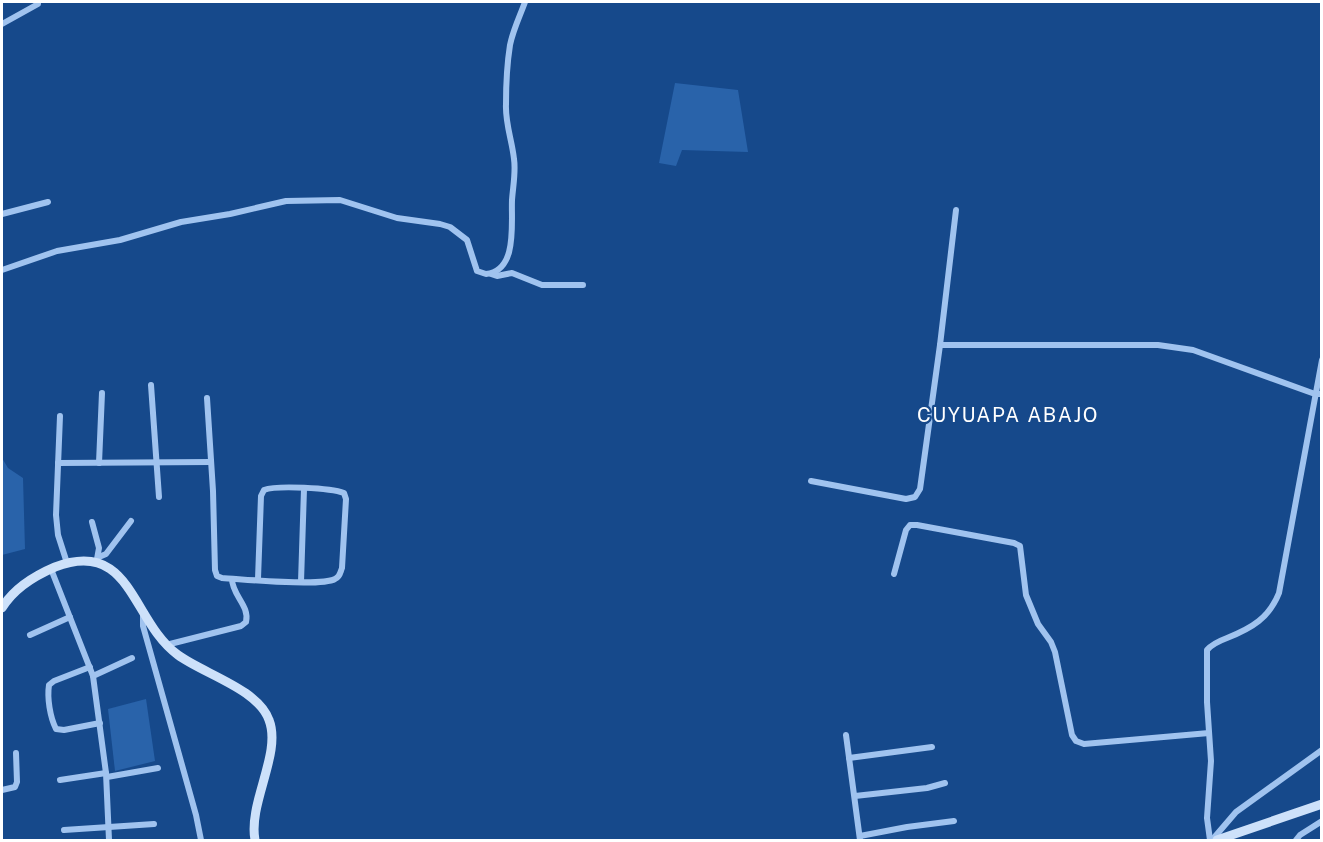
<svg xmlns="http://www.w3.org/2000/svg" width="1323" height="842" viewBox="0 0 1323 842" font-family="'Public Sans',sans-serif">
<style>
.green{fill:#2963aa}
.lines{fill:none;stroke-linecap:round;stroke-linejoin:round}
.street{stroke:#a0c3ef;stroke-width:6}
.secondary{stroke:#cde1fa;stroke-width:9}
.labels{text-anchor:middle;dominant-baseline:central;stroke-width:4.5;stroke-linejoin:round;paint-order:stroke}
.quarter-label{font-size:20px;letter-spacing:1.5px;fill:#fff;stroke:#16498b}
</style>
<rect width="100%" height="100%" fill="#16498b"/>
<g class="green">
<path d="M675,83L738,90L748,152L682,150L676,166L659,163Z"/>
<path d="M2,458L8,468L23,478L25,549L2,555Z"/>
<path d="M146,699L155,761L115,771L108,709Z"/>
</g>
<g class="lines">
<g class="street">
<path d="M2,24L38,4V2"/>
<path d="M2,214L48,202"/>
<path d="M2,270L57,251L120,240L181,222L230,214L286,201L340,200L397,218L440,224L450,227L467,240L477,271L486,274C518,271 511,223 512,200C513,186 516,172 514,159C512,140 505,123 506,104C506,85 507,64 510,45C513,30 520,16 525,2"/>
<path d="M491,274L497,276L512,273L542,285H583"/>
<path d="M940,345H1158L1193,350L1315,394H1322"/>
<path d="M151,385L159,497"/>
<path d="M207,398L213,491L215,570L217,576L222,578C242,579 320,587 335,579C340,577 340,573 342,568L346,499L344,493C331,488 277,485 264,490L261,496L258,579"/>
<path d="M60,416L56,515L58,535L67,563"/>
<path d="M58,463L211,462"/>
<path d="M99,463L102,393"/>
<path d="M811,481L906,499L915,497L920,489L940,345L956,210"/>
<path d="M92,522L99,548L97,559"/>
<path d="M99,557L106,554L131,521"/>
<path d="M51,569L93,676L106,773L109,840"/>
<path d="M894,574L906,530L910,525H917L1014,543L1020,546L1026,595L1038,624L1051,642L1055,652L1072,735L1076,741L1084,744L1209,733"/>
<path d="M301,582L304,489"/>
<path d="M143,613V626L196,815L201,840"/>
<path d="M30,635L70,617"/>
<path d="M166,645L241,626L246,622C250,606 232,595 232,579"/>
<path d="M90,667L54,681L49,685C47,698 50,717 56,729L64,730L100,723"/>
<path d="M93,676L132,658"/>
<path d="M846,735L860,840"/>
<path d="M849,758L932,747"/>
<path d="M107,777L158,768"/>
<path d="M60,780L106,773"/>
<path d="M2,790L15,787L17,782L16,753"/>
<path d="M855,796L927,788L945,783"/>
<path d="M64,830L154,824"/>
<path d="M860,836L907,827L954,821"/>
<path d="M1210,840L1207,818L1211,761L1207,702V650C1212,644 1219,641 1227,638C1252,628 1269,618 1279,593L1322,360"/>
<path d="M1212,840L1236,812L1322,750"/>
<path d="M1296,840L1300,835L1322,821"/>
</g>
<g class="secondary">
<path d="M2,608C14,588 34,576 55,567C132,538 131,621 178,655C204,674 258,689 269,720C282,753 248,803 255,840"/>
<path d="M1217,840L1322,804"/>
</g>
</g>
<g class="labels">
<g class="quarter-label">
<text x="1008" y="415">CUYUAPA ABAJO</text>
</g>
</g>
<rect width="1323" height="842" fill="none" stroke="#ffffff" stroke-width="6"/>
</svg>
